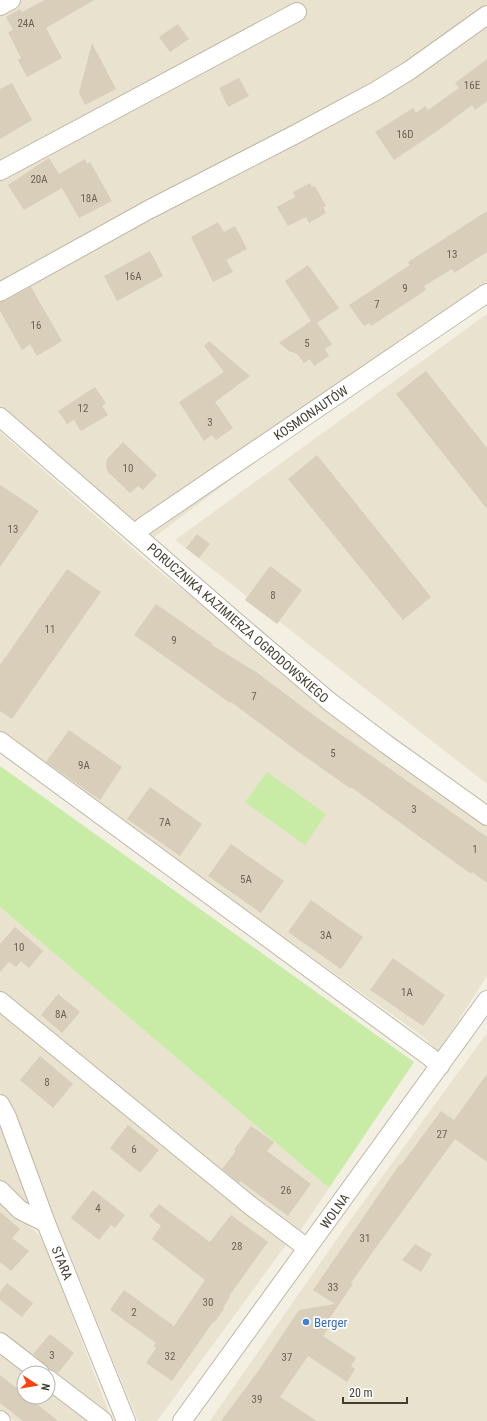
<svg xmlns="http://www.w3.org/2000/svg" width="487" height="1421" viewBox="0 0 487 1421" font-family="'Roboto Condensed',sans-serif">
<style>
.residential{fill:#e8e2cf}
.green{fill:#c8eca6}
.building{fill:#d9ceb9}
.lines{fill:none;stroke-linecap:round;stroke-linejoin:round}
.street-casing{stroke:#bfb8a4;stroke-width:20}
.street{stroke:#fff;stroke-width:18}
.shop-dot{fill:#3f7fe0;stroke:#fff;stroke-width:1.5}
.labels{text-anchor:middle;dominant-baseline:central;stroke-width:3.5;stroke-linejoin:round;paint-order:stroke}
.number-label{font-size:11px;fill:#6a6354}
.street-label{font-size:13px;fill:#453f32;stroke:#fff}
.shop-label{font-size:13px;fill:#366cbe;stroke:#fff;text-anchor:start}
</style>
<rect width="100%" height="100%" fill="#f3efe2"/>
<g class="residential">
<path d="M0,0H487V286L152,539L0,406Z"/>
<path d="M487,314V784L175,540Z"/>
<path d="M0,432L155,568L487,827V976L438,1052L425,1038L0,735Z"/>
<path d="M0,907L329,1188L294,1240L0,998Z"/>
<path d="M0,1007L288,1242L157,1421H138L49,1204L0,1099Z"/>
<path d="M487,1033V1421H210L344,1229Z"/>
<path d="M0,1116L31,1207L0,1182Z"/>
<path d="M0,1199L40,1236L50,1257L112,1421L0,1333Z"/>
<path d="M0,1347L34,1373H24V1397H48V1384L97,1421H14L0,1410Z"/>
</g>
<g class="green">
<path d="M0,766L414,1062L329,1188L0,907Z"/>
<path d="M267,772L326,814L305,845L245,802Z"/>
</g>
<g class="building">
<path d="M45,0H94L46,28L62,58L27,77L18,60L21,58L8,32L13,30L6,17L20,9L22,12Z"/>
<path d="M178,24L189,39L170,52L159,37Z"/>
<path d="M92,43L116,89L85,105L79,93Z"/>
<path d="M487,59V101L475,110L472,105L440,129L394,160L375,132L413,108L416,113L425,106L428,110L459,88L455,83Z"/>
<path d="M239,78L249,96L228,107L219,88Z"/>
<path d="M12,83L32,120L0,139V89Z"/>
<path d="M49,158L59,174L85,159L87,164L90,162L112,201L79,218L62,188L24,210L8,185Z"/>
<path d="M310,183L312,187L315,186L326,206L323,207L326,213L309,223L306,217L288,226L277,207L295,197L293,192Z"/>
<path d="M487,211V252L454,273L452,269L424,286L426,290L371,326L369,323L364,326L349,305L410,265L408,262Z"/>
<path d="M218,222L224,232L235,226L247,249L226,260L233,272L213,282L191,237Z"/>
<path d="M150,251L163,276L117,301L104,276Z"/>
<path d="M308,265L339,308L317,323L332,344L325,349L329,356L314,366L310,359L304,363L297,354L289,351L279,343L311,321L285,281Z"/>
<path d="M31,287L62,341L37,356L30,344L22,350L0,311V302L5,301Z"/>
<path d="M209,341L250,376L215,402L233,428L216,440L212,435L204,441L179,402L224,372L204,346Z"/>
<path d="M426,371L487,448V509L396,394Z"/>
<path d="M95,387L106,403L102,406L108,415L81,431L74,420L67,424L58,411Z"/>
<path d="M123,442L157,475L143,490L138,486L130,493L108,472L106,467L107,459Z"/>
<path d="M317,455L431,597L403,620L288,479Z"/>
<path d="M0,485L39,511L0,567Z"/>
<path d="M197,534L210,544L199,558L186,548Z"/>
<path d="M270,566L302,590L277,624L245,600Z"/>
<path d="M67,569L101,592L12,719L0,711V665Z"/>
<path d="M156,604L213,644L212,645L256,672L316,717L487,837V883L472,872L471,874L351,787V789L293,748L231,702L230,703L191,675L134,635Z"/>
<path d="M69,730L122,767L100,800L46,762Z"/>
<path d="M150,787L202,824L180,856L127,819Z"/>
<path d="M231,844L284,881L261,913L208,876Z"/>
<path d="M311,900L363,937L341,969L288,932Z"/>
<path d="M15,927L43,951L29,968L21,961L16,967L9,962L0,972V944Z"/>
<path d="M393,958L445,995L423,1026L370,990Z"/>
<path d="M58,994L80,1012L62,1033L41,1015Z"/>
<path d="M40,1056L73,1084L53,1108L20,1080Z"/>
<path d="M487,1074V1162L455,1139L377,1246L351,1283L353,1284L327,1322L331,1325L323,1336L356,1358L351,1366L355,1369L347,1382L308,1356L280,1397L317,1421H221L259,1370L299,1310L335,1304L313,1290L400,1164L401,1165L441,1111L454,1120Z"/>
<path d="M128,1125L159,1150L140,1173L110,1148Z"/>
<path d="M251,1126L274,1142L267,1151L311,1184L288,1216L240,1181L239,1183L222,1169L236,1151L234,1150Z"/>
<path d="M93,1190L125,1215L115,1228L111,1225L99,1240L71,1218Z"/>
<path d="M159,1204L210,1242L231,1215L268,1242L229,1296L230,1297L223,1308L224,1309L214,1323L213,1322L172,1381L146,1363L156,1348L153,1346L156,1343L110,1310L124,1290L174,1326L205,1280L152,1239L161,1226L149,1216Z"/>
<path d="M0,1212L20,1229L12,1238L29,1251L11,1271L0,1262Z"/>
<path d="M415,1244L432,1254L421,1272L402,1260Z"/>
<path d="M7,1283L33,1303L22,1317L0,1300V1292Z"/>
<path d="M50,1334L74,1353L58,1373L50,1369L33,1354Z"/>
<path d="M0,1375L24,1394V1397H28L58,1421H23L0,1403Z"/>
</g>
<g class="lines">
<g class="street-casing">
<g id="street">
<path d="M0,6L11,0"/>
<path d="M0,171L297,12"/>
<path d="M0,292L150,209L294,135L376,91L410,70L487,15"/>
<path d="M0,417L242,627L330,702L386,744L487,816"/>
<path d="M135,534L144,526L487,293"/>
<path d="M0,741L430,1057L440,1066"/>
<path d="M0,1001L251,1206L307,1248"/>
<path d="M0,1104L7,1117L46,1223L126,1421"/>
<path d="M0,1190L20,1210L46,1223"/>
<path d="M0,1342L40,1373"/>
<path d="M48,1379L103,1421"/>
<path d="M0,1420L1,1421"/>
<path d="M182,1421L487,1000"/>
</g>
</g>
<use href="#street" class="street"/>
</g>
<circle class="shop-dot" cx="306" cy="1322" r="4"/>
<g class="labels">
<g class="number-label">
<text x="26" y="23">24A</text>
<text x="472" y="85">16E</text>
<text x="405" y="134">16D</text>
<text x="39" y="179">20A</text>
<text x="89" y="198">18A</text>
<text x="452" y="254">13</text>
<text x="133" y="276">16A</text>
<text x="405" y="288">9</text>
<text x="377" y="304">7</text>
<text x="36" y="325">16</text>
<text x="307" y="343">5</text>
<text x="83" y="408">12</text>
<text x="210" y="422">3</text>
<text x="128" y="468">10</text>
<text x="13" y="529">13</text>
<text x="273" y="595">8</text>
<text x="50" y="629">11</text>
<text x="174" y="640">9</text>
<text x="254" y="696">7</text>
<text x="333" y="753">5</text>
<text x="84" y="765">9A</text>
<text x="414" y="809">3</text>
<text x="165" y="822">7A</text>
<text x="475" y="849">1</text>
<text x="246" y="879">5A</text>
<text x="326" y="935">3A</text>
<text x="19" y="947">10</text>
<text x="407" y="992">1A</text>
<text x="61" y="1014">8A</text>
<text x="47" y="1082">8</text>
<text x="442" y="1134">27</text>
<text x="134" y="1149">6</text>
<text x="286" y="1190">26</text>
<text x="98" y="1208">4</text>
<text x="365" y="1238">31</text>
<text x="237" y="1246">28</text>
<text x="333" y="1287">33</text>
<text x="208" y="1302">30</text>
<text x="134" y="1312">2</text>
<text x="52" y="1355">3</text>
<text x="170" y="1356">32</text>
<text x="287" y="1357">37</text>
<text x="257" y="1399">39</text>
</g>
<g class="street-label">
<text transform="translate(311 413) rotate(-34)">KOSMONAUTÓW</text>
<text transform="translate(238 623) rotate(41)">PORUCZNIKA KAZIMIERZA OGRODOWSKIEGO</text>
<text transform="translate(335 1211) rotate(-54)">WOLNA</text>
<text transform="translate(62 1263) rotate(68)">STARA</text>
</g>
<g class="shop-label">
<text x="314" y="1322">Berger</text>
</g>
</g>
<g transform="translate(36 1385) rotate(102)"><circle r="19" fill="#ffffff" stroke="#b5b2ad"/>
<path d="M0-3L7 15L0 10L-7 15Z" fill="#ff410d"/>
<text y="-6" font-size="11" font-weight="bold" text-anchor="middle" fill="#453f32">N</text>
</g>
<path d="M343 1397v6h64v-6" fill="none" stroke="#453f32" stroke-width="2"/>
<text x="349" y="1397" font-size="12" fill="#453f32" stroke="#ffffff" stroke-width="3" paint-order="stroke">20 m</text>
</svg>
